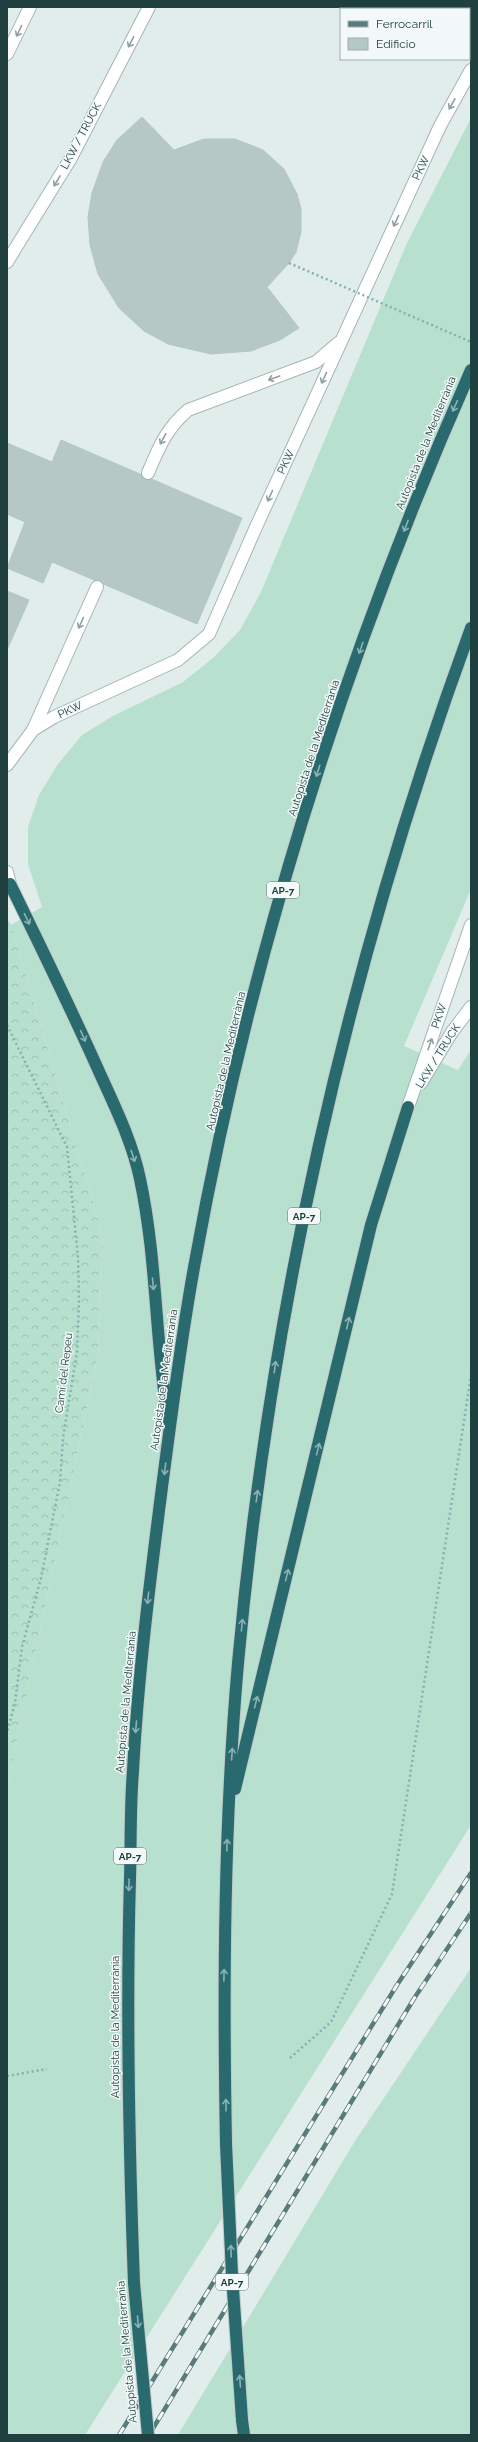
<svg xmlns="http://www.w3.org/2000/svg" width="478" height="2442" viewBox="0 0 478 2442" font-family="Raleway,sans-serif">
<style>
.grass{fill:#b8e0ce}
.forest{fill:url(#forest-crowns)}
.building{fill:#b6c8c5;stroke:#b3c7c4}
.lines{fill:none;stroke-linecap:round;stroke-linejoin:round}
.service-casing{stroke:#a3b5b4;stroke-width:14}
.motorway-casing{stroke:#c1c9c9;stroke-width:14}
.path{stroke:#7fb3b1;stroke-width:2.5;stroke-dasharray:2 3;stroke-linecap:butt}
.service{stroke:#fff;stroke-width:12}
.motorway{stroke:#296a6e;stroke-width:12}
.rail-casing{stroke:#5a7b7b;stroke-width:4.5}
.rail{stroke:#f2f9f8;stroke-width:3;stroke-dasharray:9;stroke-linecap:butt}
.motorway-bridge-casing{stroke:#c1c9c9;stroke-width:14;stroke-linecap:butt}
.path-bridge{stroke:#7fb3b1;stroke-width:2.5;stroke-dasharray:2 3;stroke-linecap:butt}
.motorway-bridge{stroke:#296a6e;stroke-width:12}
.oneway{stroke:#909f9f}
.oneway2{stroke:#8eb2b3}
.labels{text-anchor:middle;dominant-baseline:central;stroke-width:3;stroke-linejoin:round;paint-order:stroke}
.shield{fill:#f2f9f8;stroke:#5f7776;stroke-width:1}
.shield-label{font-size:10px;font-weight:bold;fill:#203f3f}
.street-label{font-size:11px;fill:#203f3f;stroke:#f2f9f8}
</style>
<defs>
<pattern id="forest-crowns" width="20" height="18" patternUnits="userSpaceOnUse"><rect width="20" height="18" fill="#b8e0ce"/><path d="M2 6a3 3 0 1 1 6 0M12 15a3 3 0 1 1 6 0" fill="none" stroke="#9ec1b2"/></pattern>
</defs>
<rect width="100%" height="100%" fill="#e1edeb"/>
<g class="grass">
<path d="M471,118V889L404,1046L458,1070L471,1050V1825L85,2435H7V1788L98,1355L103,1236L11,925L42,907L28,864V827L39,795L58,764L82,735L111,717L183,682L213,658L240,630L261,592L407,243Z"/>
<path d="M471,1968V2435H178L355,2141Z"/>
</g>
<path class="forest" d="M7,919L11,925L103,1236L98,1355L7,1788Z"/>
<g class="building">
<path d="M142,117L174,150L204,139H235L263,150L284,169L297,194L301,209V232L296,252L289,263L267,287L299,328L280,340L251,351L211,354L168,344L144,331L119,308L98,274L90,245L88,217L92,193L103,162L117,140Z"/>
<path d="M61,440L242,518L197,624L52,562L43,583L7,568L25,522L7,514V443L52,462Z"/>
<path d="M7,591L29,600L7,650Z"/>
</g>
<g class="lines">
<g class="service-casing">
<g id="service">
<path d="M7,54L30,7"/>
<path d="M7,262L71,158L149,7"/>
<path d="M148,473C159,447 166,429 188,410L316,362L338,343"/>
<path d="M33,730L97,587"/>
<path d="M7,765L33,730L54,717L178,660L209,634L256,527L440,126L471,70"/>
<path d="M7,872L10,884"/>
<path d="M421,1083L452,1032L471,1007"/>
<path d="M408,1107L471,925"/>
</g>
</g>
<g class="motorway-casing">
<g id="motorway">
<path d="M10,884C40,945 69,1005 97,1067C113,1103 132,1140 140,1179C157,1258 155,1340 168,1419"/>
<path d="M235,1789L371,1225L408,1107"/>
<path d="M226,2144C223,1983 224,1823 238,1663C270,1310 349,961 471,628"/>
<path d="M134,2283C129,2148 126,2014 130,1879C131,1843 130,1807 133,1771C138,1676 150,1581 162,1487C172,1412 181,1337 195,1262C250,956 345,655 471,370"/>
<path d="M242,2420L244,2435"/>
</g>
</g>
<g class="path">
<path d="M7,1025L67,1147L78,1257L79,1300L77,1352L63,1438L60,1482L41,1578L22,1647L15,1703L7,1732"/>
<path d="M290,2058L331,2022L392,1894L471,1375"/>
<path d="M7,2076L47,2069"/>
</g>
<use href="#service" class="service"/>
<use href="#motorway" class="motorway"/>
<g class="rail-casing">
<g id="rail">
<path d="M119,2435L397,1985L471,1873"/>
<path d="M149,2435L415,1997L471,1913"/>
</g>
</g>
<use href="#rail" class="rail"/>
<g class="motorway-bridge-casing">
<g id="motorway-bridge">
<path d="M226,2144L232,2275L242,2420"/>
<path d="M134,2283L148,2435"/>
</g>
</g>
<path class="path-bridge" d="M289,263L471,342"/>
<use href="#motorway-bridge" class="motorway-bridge"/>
</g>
<defs><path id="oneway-shaft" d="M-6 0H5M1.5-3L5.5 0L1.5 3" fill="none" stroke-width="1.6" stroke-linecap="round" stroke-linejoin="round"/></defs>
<g class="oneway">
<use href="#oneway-shaft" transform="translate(19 31) rotate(116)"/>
<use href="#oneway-shaft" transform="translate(131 42) rotate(117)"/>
<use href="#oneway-shaft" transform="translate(452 104) rotate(119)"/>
<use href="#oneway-shaft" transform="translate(57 181) rotate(121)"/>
<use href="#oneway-shaft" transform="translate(396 221) rotate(115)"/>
<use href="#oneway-shaft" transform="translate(274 378) rotate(160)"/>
<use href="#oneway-shaft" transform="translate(324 378) rotate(115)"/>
<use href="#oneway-shaft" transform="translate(163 439) rotate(118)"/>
<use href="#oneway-shaft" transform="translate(270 496) rotate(115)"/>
<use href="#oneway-shaft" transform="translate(81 623) rotate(114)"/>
<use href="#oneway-shaft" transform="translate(430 1044) rotate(-71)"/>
</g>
<g class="oneway2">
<use href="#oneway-shaft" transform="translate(455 406) rotate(114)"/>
<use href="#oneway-shaft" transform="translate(406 526) rotate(111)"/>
<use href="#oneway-shaft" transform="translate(361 648) rotate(109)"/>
<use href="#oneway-shaft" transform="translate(318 771) rotate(107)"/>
<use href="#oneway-shaft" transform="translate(27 919) rotate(64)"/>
<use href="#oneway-shaft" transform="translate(83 1036) rotate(66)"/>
<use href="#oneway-shaft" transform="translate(133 1156) rotate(72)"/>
<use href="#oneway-shaft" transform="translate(153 1284) rotate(85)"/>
<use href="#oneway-shaft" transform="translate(348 1323) rotate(-77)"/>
<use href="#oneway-shaft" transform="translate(275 1367) rotate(-82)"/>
<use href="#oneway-shaft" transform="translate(318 1449) rotate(-76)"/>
<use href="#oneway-shaft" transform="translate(165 1469) rotate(97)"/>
<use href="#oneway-shaft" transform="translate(257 1496) rotate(-82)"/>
<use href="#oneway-shaft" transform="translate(287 1575) rotate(-76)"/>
<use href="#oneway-shaft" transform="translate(148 1598) rotate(97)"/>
<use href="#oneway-shaft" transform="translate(242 1625) rotate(-84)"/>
<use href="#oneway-shaft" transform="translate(256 1702) rotate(-76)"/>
<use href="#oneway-shaft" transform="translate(136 1727) rotate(95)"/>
<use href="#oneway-shaft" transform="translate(232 1754) rotate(-86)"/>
<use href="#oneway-shaft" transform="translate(227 1845) rotate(-89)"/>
<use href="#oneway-shaft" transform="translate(129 1885) rotate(91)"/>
<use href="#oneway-shaft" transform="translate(224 1975) rotate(-89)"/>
<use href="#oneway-shaft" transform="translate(226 2105) rotate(-91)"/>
<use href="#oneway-shaft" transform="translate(231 2251) rotate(-92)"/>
<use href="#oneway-shaft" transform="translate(138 2322) rotate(85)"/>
<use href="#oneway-shaft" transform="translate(240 2381) rotate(-94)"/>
</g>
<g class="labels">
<g class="shield">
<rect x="267" y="882" width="32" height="16" rx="3"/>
<rect x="288" y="1208" width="32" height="16" rx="3"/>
<rect x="114" y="1848" width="32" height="16" rx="3"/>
<rect x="216" y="2274" width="32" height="16" rx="3"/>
</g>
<g class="shield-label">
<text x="283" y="890">AP-7</text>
<text x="304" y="1216">AP-7</text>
<text x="130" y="1856">AP-7</text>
<text x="232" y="2282">AP-7</text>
</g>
<g class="street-label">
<text transform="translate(81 136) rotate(-62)">LKW / TRUCK</text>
<text transform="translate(421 168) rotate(-65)">PKW</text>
<text transform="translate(426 443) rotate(-68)">Autopista de la Mediterrània</text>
<text transform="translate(286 462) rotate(-65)">PKW</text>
<text transform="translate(70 710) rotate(-25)">PKW</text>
<text transform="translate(314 748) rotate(-72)">Autopista de la Mediterrània</text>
<text transform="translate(439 1016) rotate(-71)">PKW</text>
<text transform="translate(438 1056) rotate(-58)">LKW / TRUCK</text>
<text transform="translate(226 1061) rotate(-77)">Autopista de la Mediterrània</text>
<text transform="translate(64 1373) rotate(-83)">Camí del Repeu</text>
<text transform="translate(164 1380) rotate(-82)">Autopista de la Mediterrània</text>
<text transform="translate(126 1702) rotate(-85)">Autopista de la Mediterrània</text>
<text transform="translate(115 2027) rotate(-90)">Autopista de la Mediterrània</text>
<text transform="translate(127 2352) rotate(-95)">Autopista de la Mediterrània</text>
</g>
</g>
<rect width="478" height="2442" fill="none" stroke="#203f3f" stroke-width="16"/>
<rect x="340" y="8" width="130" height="52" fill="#f2f9f8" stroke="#9eafae"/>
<rect x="348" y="21" width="20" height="6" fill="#5a7b7b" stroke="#9eafae"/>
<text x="376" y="28" font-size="12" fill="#203f3f">Ferrocarril</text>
<rect x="348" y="38" width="20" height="12" fill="#b6c8c5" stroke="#9eafae"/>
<text x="376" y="48" font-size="12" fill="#203f3f">Edificio</text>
</svg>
